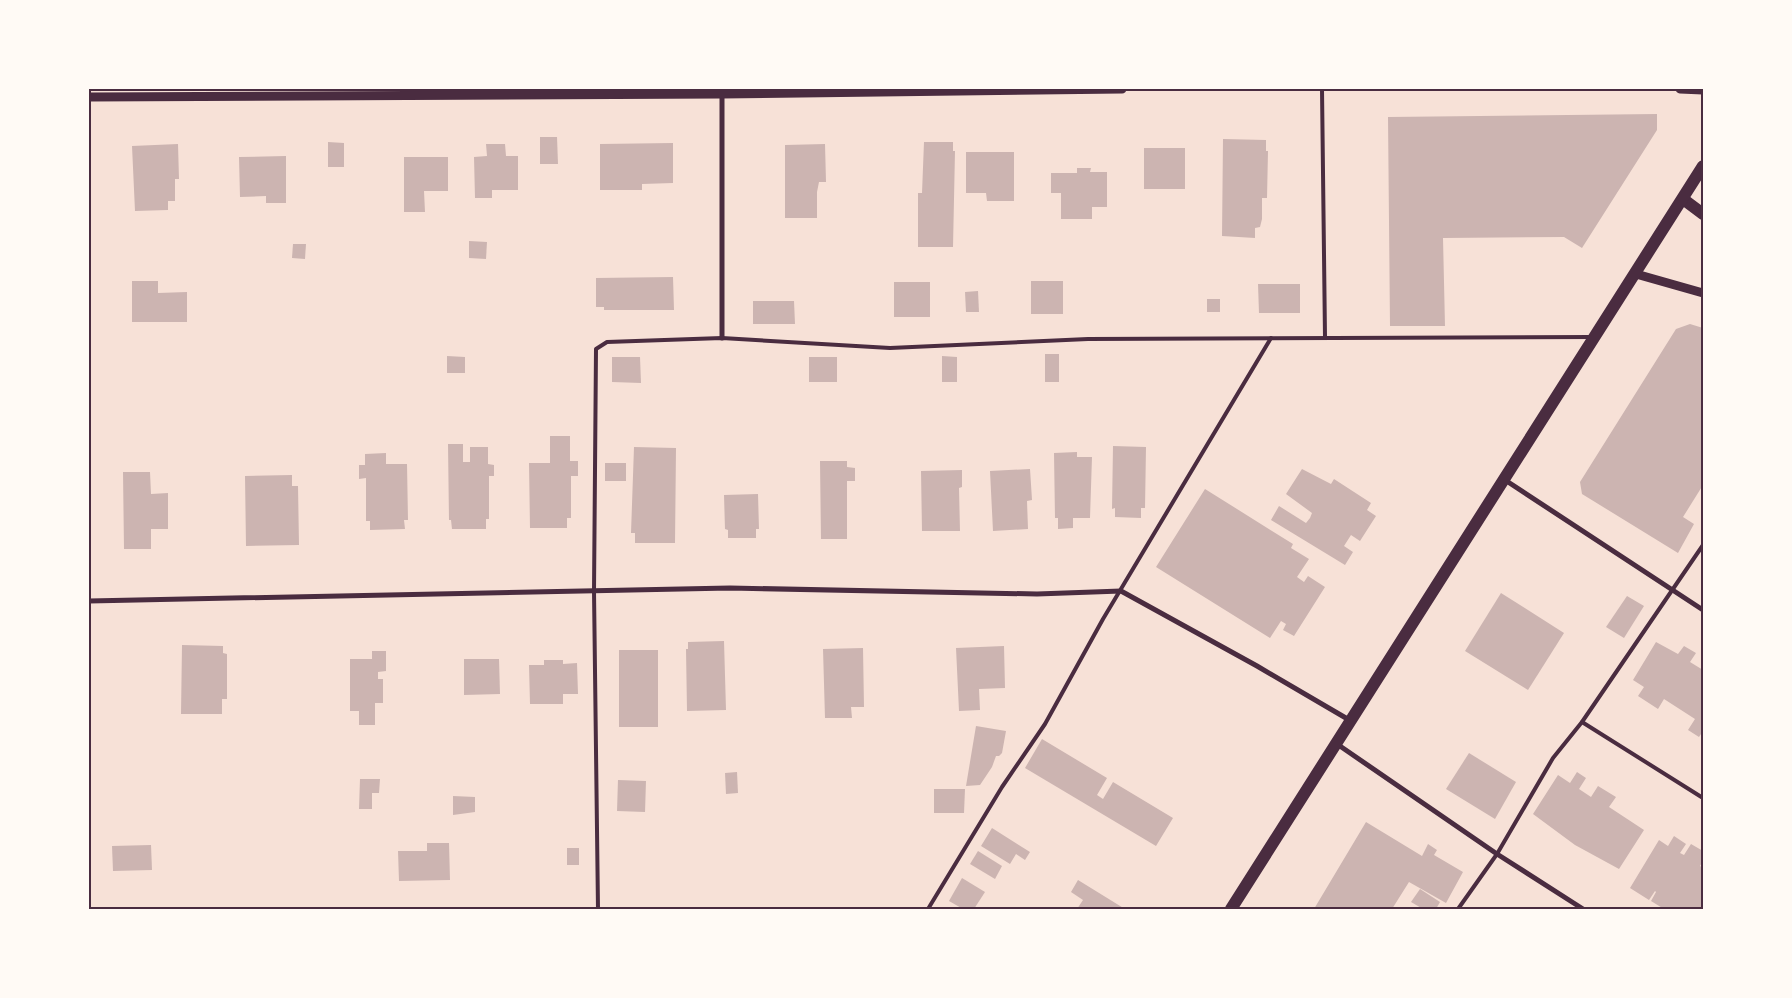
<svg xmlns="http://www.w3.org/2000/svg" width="1792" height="998" viewBox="0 0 1792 998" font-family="Roboto,sans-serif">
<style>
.building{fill:#ccb4b1}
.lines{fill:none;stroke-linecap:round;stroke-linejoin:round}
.service{stroke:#4a2c40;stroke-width:4}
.minor{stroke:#4a2c40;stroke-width:5}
.tertiary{stroke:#4a2c40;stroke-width:9}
.primary{stroke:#4a2c40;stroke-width:12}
.neatline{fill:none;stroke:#4a2c40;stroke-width:2}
</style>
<rect width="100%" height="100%" fill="#f7e1d7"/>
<g class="building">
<path d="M1657,114V130L1582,248L1564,237L1443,238L1445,326H1390L1388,117Z"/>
<path d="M540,137H557L558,164H540Z"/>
<path d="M1223,139L1266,140V151H1268L1267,198H1262V219L1260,227L1255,228V238L1222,236Z"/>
<path d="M328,142L344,143V167H328Z"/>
<path d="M924,142H953V151H955L953,247H918V193H922Z"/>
<path d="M673,143V183L642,184V190H600V144Z"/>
<path d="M178,144L179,179H175V201H168V210L135,211L132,146Z"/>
<path d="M486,144H505L506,156H518V190H492V198H475L474,157L487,156Z"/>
<path d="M825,144L826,182H819L817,192V218H785V145Z"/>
<rect x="1144" y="148" width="41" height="41"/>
<path d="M966,152H1014V201H987L986,193H966Z"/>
<path d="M286,156V203H266V196L240,197L239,157Z"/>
<path d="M404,157H448V191H424L425,212H404Z"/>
<path d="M1077,168H1091L1090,172H1107V207H1092V219H1061V193H1051V173H1077Z"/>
<path d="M469,241L487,242L486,259L469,258Z"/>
<path d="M293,244H306L305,259L292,258Z"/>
<path d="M673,277L674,310H604V307H596V278Z"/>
<path d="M132,281H158V293L187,292V322H132Z"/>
<rect x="1031" y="281" width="32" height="33"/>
<rect x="894" y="282" width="36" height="35"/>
<path d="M1258,284H1300V313H1259Z"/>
<path d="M978,291L979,312H966L965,292Z"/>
<rect x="1207" y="299" width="13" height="13"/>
<path d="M753,301H794L795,324H753Z"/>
<path d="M1690,324L1703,328V485L1683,517L1694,524L1678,553L1582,494L1580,482L1676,329Z"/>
<rect x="1045" y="354" width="14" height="28"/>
<path d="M447,356L465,357V373H447Z"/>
<path d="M942,356L957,357V382H942Z"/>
<path d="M612,357H640L641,383L612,382Z"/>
<rect x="809" y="357" width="28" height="25"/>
<path d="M550,436H570V461H578V476H571V518H567V528H530L529,463H550Z"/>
<path d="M448,444H463V462H470V447H488V464L494,465V476H489V519H486V529H452L451,520H449Z"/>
<path d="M1113,446L1146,447L1145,508H1141V518L1115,517V508L1112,509Z"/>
<path d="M634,447L676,448L675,543H635V533H631Z"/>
<path d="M1077,452V457H1092L1090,518H1073V528L1058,529V518H1055L1054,453Z"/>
<path d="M386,453V464H407L408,520H404L405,529L370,530V521H366V478L359,479V465H365V454Z"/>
<path d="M820,461H847V467L855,468V481H847V539H821Z"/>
<rect x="605" y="463" width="21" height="18"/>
<path d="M1030,469L1032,500L1027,501L1028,529L993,531L990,471Z"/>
<path d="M1302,469L1331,484L1334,479L1371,503L1367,510L1376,516L1360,541L1351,535L1344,546L1353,552L1345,565L1271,520L1279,506L1306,523L1310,518L1312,513L1286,494Z"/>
<path d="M962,470V487L959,488L960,531H922L921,471Z"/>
<path d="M123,472H150L151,494L168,493V529H151V549H124Z"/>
<path d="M292,475V486H298L299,545L246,546L245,476Z"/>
<path d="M1205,489L1293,544L1291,548L1309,559L1297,577L1304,582L1308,576L1325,587L1294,636L1283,630L1286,624L1281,621L1270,638L1156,567Z"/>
<path d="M758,494L759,529H756V538H728V530L725,529L724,495Z"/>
<path d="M1501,593L1564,633L1528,690L1465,651Z"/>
<path d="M1627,596L1644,606L1624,638L1606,627Z"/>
<path d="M724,641L726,710L687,711L686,649H688V642Z"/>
<path d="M1656,642L1678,654L1684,646L1696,653L1690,662L1703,670V731L1699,737L1688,730L1695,719L1664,699L1658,709L1638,696L1644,687L1633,680Z"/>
<path d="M182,645L223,646V653L227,654V699H222V714H181Z"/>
<path d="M1004,646L1005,688L979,689L980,710L959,711L956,648Z"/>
<path d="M863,648L864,707H851L852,718H825L823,649Z"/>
<rect x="619" y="650" width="39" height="77"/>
<path d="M372,651H386V671L378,672V679H383V703H375V725H359V711H350V659H372Z"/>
<path d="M464,659H499L500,694L464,695Z"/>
<path d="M544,660H563V664L577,663L578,694H563V704H530L529,665H544Z"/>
<path d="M976,726L1006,731L1002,753L999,756H996L992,767L980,785L966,786Z"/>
<path d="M1042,739L1107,778L1097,795L1103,799L1113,782L1173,818L1156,846L1025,768Z"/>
<path d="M1469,753L1516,782L1495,819L1446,789Z"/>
<path d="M737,772L738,793L726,794L725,773Z"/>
<path d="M1577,772L1586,778L1579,789L1591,797L1598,786L1616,797L1609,807L1644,830L1619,869L1575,845L1533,814L1558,775L1570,783Z"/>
<path d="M360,779H380L379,793H372V809H359Z"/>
<path d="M618,780L646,781L645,812L617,811Z"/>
<path d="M934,789H965L964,813H934Z"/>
<path d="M453,796L475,797V812L453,815Z"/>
<path d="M1366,822L1422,856L1428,844L1437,850L1434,855L1463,872L1446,903L1409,882L1392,909H1314Z"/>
<path d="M992,828L1030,852L1025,860L1016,854L1010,864L981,846Z"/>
<path d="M1674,836L1686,844L1680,853L1684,855L1691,844L1703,851V861L1700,866L1703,868V909H1664L1651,901L1656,892L1655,891L1649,900L1630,888L1659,840L1668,846Z"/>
<path d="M427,843H449L450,880L399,881L398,851H427Z"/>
<path d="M151,845L152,870L113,871L112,846Z"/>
<rect x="567" y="848" width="12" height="17"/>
<path d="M978,851L1002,866L995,879L970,864Z"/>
<path d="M962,878L985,892L974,909H963L949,901Z"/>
<path d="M1078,880L1125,909H1077L1083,900L1071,892Z"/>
<path d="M1420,889L1440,902L1436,909H1423L1411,902Z"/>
</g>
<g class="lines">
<g class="service">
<path d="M1322,89L1325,337"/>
<path d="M1582,722L1703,798"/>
<path d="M598,909L594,591L596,349L607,342L722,338L890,348L1088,339L1592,337"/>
<path d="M928,909L1002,787L1045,724L1103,619L1271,338"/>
<path d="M1458,909L1497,854L1553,758L1582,722L1703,545"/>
</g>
<g class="minor">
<path d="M722,338V89"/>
<path d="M1505,480L1703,610"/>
<path d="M89,601L730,588L1037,594L1121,591L1257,666L1351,721"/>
<path d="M1337,744L1497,854L1583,909"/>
</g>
<g class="tertiary">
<path d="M1680,89L1703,90"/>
<path d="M89,97L722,94L1122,89"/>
<path d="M1636,274L1703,293"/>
</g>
<g class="primary">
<path d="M1683,199L1703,214"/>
<path d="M1231,909L1703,166"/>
</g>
</g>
<rect width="1792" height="998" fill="none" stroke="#fffaf5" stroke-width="180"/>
<rect x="90" y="90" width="1612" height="818" class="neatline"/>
</svg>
